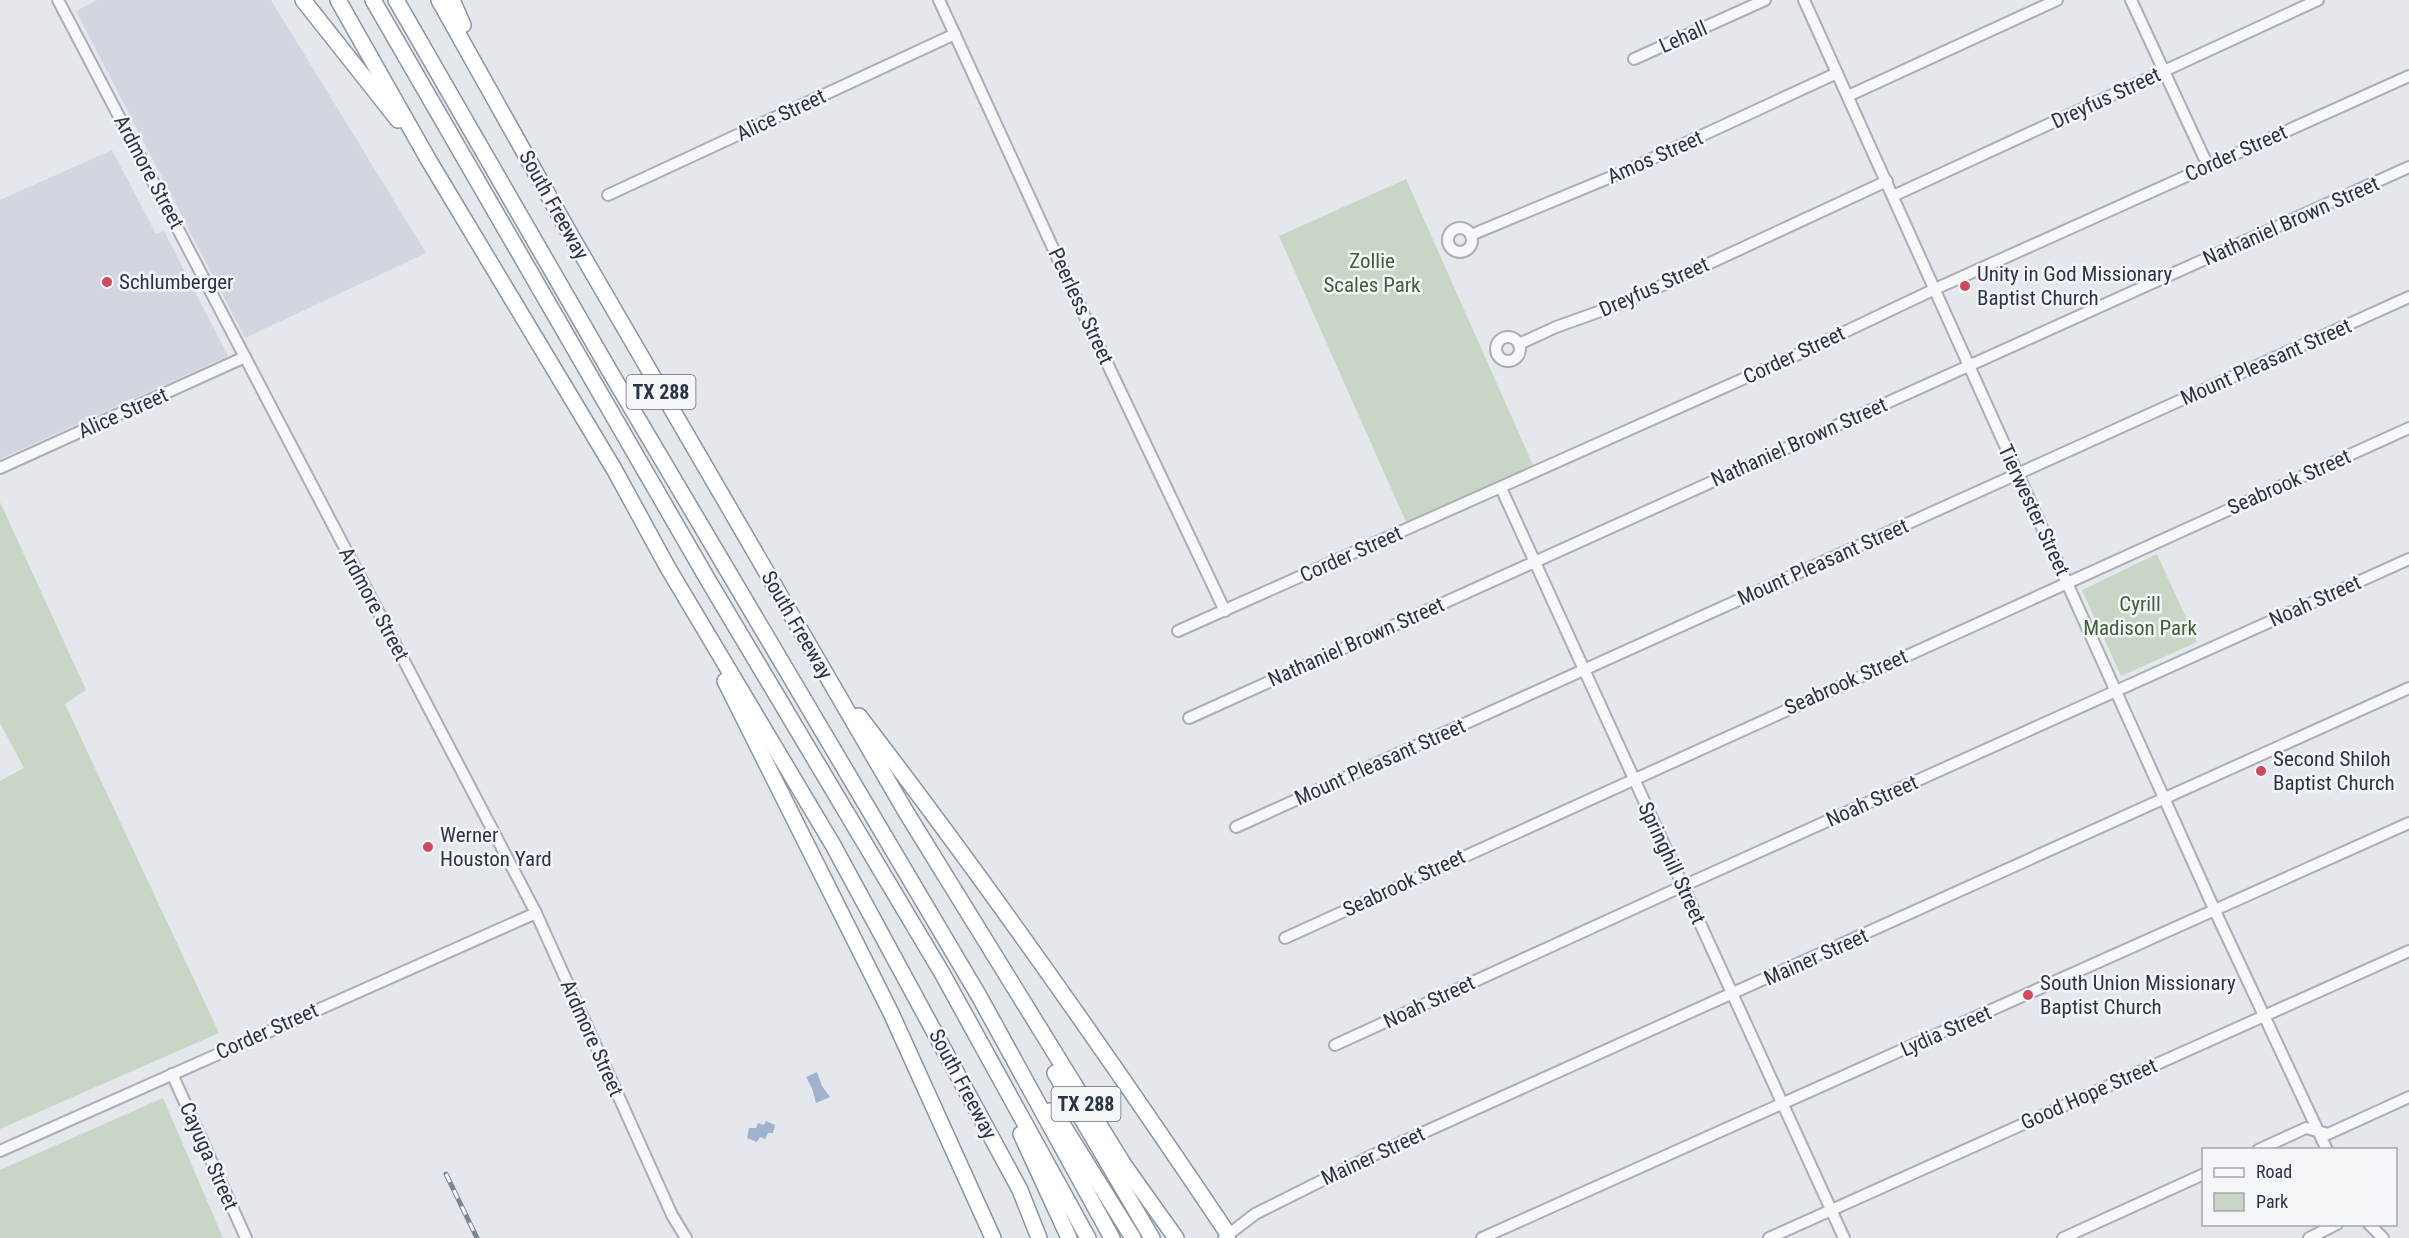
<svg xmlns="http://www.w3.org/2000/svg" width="2409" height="1238" viewBox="0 0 2409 1238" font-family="'Roboto Condensed',sans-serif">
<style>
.built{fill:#d2d6de}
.green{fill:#c9d6c5}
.water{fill:#9fb4cc}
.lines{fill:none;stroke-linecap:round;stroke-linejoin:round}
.minor-casing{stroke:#a9aeb7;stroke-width:14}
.highway-casing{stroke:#8b94a3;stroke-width:18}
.minor{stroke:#f7f8fa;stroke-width:10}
.highway{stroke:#fff;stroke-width:15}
.rail-casing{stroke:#7d8696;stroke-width:5}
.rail{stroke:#f4f6f9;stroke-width:3;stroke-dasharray:9;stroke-linecap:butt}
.poi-dot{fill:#d1495b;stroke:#f4f6f9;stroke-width:2}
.labels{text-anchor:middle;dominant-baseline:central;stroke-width:5;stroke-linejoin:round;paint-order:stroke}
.shield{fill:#f4f6f9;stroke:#676e7b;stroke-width:1.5}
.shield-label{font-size:20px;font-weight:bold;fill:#2b3445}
.street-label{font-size:21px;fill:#2b3445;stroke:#f4f6f9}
.park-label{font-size:21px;fill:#3f6138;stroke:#f4f6f9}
.poi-label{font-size:21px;fill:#2b3445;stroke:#f4f6f9;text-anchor:start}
</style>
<rect width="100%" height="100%" fill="#e4e7ec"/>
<g class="built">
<path d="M97,0H271L426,253L245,338L76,11Z"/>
<path d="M112,150L156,234L164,231L228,356L0,459V200Z"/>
</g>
<g class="green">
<path d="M1406,179L1533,465L1406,522L1279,236Z"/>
<path d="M0,502L86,690L65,704L219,1033L0,1129V781L24,768L0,723Z"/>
<path d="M2157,554L2197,642L2121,676L2082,590Z"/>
<path d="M163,1098L223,1238H0V1170Z"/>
</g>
<g class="water">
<path d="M817,1072L822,1086L830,1097L816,1103L812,1088L806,1077Z"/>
<path d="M766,1121L775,1125L773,1133H768L765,1139L760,1137L757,1142L747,1138L749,1128H756L758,1123L764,1125Z"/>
</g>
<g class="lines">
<g class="minor-casing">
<g id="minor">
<path d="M58,0L536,913L672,1215L686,1238"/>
<path d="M939,0L1069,283L1225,611"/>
<path d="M1804,0L2215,911L2327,1150"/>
<path d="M2131,0L2208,166"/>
<path d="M1634,59L1765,0"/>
<path d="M1848,96L2057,0"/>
<path d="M608,195L955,34"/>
<path d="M1893,196L2318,0"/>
<circle cx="1460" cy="240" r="12"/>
<path d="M1471,235L1623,172L1837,73"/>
<circle cx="1508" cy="349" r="12"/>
<path d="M1519,344L1556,327L1626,302L1887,181"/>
<path d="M0,468L245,357"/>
<path d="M1501,488L1844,1238"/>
<path d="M1178,631L1792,357L1935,289L2409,76"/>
<path d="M1189,718L2409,167"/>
<path d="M1236,827L2409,297"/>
<path d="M1285,938L2409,428"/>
<path d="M1335,1045L1683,886L2409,559"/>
<path d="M172,1074L246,1238"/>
<path d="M2258,1150L2306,1128L2328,1134L2409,1097"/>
<path d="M0,1151L536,913"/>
<path d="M2369,1224L2383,1238"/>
<path d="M1224,1238L1255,1214L1367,1158L2409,688"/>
<path d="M1482,1238L2409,823"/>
<path d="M1769,1238L2409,951"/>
<path d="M2063,1238L2204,1174"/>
<path d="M2309,1238L2337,1224"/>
</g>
</g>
<g class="highway-casing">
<g id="highway">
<path d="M303,0L398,120"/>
<path d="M338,0L428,159L614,469L668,568L833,845L1020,1190L1039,1238"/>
<path d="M373,0L708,580L942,973L1088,1238"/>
<path d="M396,0L612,375L979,996L1112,1238"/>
<path d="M439,0L570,234L906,812L1124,1165L1176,1238"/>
<path d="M452,0L463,25"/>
<path d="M725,681L891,1013L993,1238"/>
<path d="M859,716C988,884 1110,1058 1228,1234"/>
<path d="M1055,1073L1152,1238"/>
<path d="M1049,1111L1064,1127L1133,1238"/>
<path d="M1021,1134L1069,1238"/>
</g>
</g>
<use href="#minor" class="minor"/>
<use href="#highway" class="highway"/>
<g class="rail-casing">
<path id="rail" d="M446,1174L477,1238"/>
</g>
<use href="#rail" class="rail"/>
</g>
<g class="poi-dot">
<circle cx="107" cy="282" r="6"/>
<circle cx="1965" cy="286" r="6"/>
<circle cx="2261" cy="771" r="6"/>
<circle cx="428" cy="847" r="6"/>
<circle cx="2028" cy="995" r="6"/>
</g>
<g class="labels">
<g class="shield">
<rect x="626.5" y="375" width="69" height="34" rx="4.5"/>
<rect x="1051.5" y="1087" width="69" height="34" rx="4.5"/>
</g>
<g class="shield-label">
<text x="661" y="392">TX 288</text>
<text x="1086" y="1104">TX 288</text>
</g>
<g class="street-label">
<text transform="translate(1683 37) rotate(-24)">Lehall</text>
<text transform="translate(2106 98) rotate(-25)">Dreyfus Street</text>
<text transform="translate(781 115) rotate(-25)">Alice Street</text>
<text transform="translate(2236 153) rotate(-24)">Corder Street</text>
<text transform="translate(1655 157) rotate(-24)">Amos Street</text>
<text transform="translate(149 172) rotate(62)">Ardmore Street</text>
<text transform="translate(554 205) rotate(61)">South Freeway</text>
<text transform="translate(2291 221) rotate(-24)">Nathaniel Brown Street</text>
<text transform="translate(1654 287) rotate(-24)">Dreyfus Street</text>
<text transform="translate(1081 306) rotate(65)">Peerless Street</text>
<text transform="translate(1794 355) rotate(-25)">Corder Street</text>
<text transform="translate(2266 362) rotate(-24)">Mount Pleasant Street</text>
<text transform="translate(123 413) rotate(-24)">Alice Street</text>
<text transform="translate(1799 442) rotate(-24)">Nathaniel Brown Street</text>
<text transform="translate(2289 482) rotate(-24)">Seabrook Street</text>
<text transform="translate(2034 510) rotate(65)">Tierwester Street</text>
<text transform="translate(1351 554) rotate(-24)">Corder Street</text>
<text transform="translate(1823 562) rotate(-24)">Mount Pleasant Street</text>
<text transform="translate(2315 601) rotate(-24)">Noah Street</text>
<text transform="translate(374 604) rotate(62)">Ardmore Street</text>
<text transform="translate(797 625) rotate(60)">South Freeway</text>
<text transform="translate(1356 642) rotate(-24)">Nathaniel Brown Street</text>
<text transform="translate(1846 682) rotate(-24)">Seabrook Street</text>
<text transform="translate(1380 762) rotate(-24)">Mount Pleasant Street</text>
<text transform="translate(1872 801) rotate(-24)">Noah Street</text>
<text transform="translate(1672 863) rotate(65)">Springhill Street</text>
<text transform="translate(1404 883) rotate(-25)">Seabrook Street</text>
<text transform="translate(1816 957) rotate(-24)">Mainer Street</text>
<text transform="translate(1429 1002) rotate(-25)">Noah Street</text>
<text transform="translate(267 1031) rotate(-24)">Corder Street</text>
<text transform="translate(1946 1031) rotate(-24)">Lydia Street</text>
<text transform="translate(592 1038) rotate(66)">Ardmore Street</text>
<text transform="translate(963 1084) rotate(62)">South Freeway</text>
<text transform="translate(2089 1094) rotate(-24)">Good Hope Street</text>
<text transform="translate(209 1156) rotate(66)">Cayuga Street</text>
<text transform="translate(1373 1156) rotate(-25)">Mainer Street</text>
</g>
<g class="park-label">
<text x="1372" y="261">Zollie<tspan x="1372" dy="24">Scales Park</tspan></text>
<text x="2140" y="604">Cyrill<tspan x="2140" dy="24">Madison Park</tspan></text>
</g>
<g class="poi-label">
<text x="1977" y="274">Unity in God Missionary<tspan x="1977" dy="24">Baptist Church</tspan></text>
<text x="119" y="282">Schlumberger</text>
<text x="2273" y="759">Second Shiloh<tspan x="2273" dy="24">Baptist Church</tspan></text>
<text x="440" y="835">Werner<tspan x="440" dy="24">Houston Yard</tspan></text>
<text x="2040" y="983">South Union Missionary<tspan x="2040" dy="24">Baptist Church</tspan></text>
</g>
</g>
<rect x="2202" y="1148" width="195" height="78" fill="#f4f6f9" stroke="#a4a8b1" stroke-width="1.5"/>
<rect x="2214" y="1168" width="30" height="9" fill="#f7f8fa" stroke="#a4a8b1" stroke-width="1.5"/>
<text x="2256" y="1178" font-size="18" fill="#2b3445">Road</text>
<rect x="2214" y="1193" width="30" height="18" fill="#c9d6c5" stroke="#a4a8b1" stroke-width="1.5"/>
<text x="2256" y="1208" font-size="18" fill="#2b3445">Park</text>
</svg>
